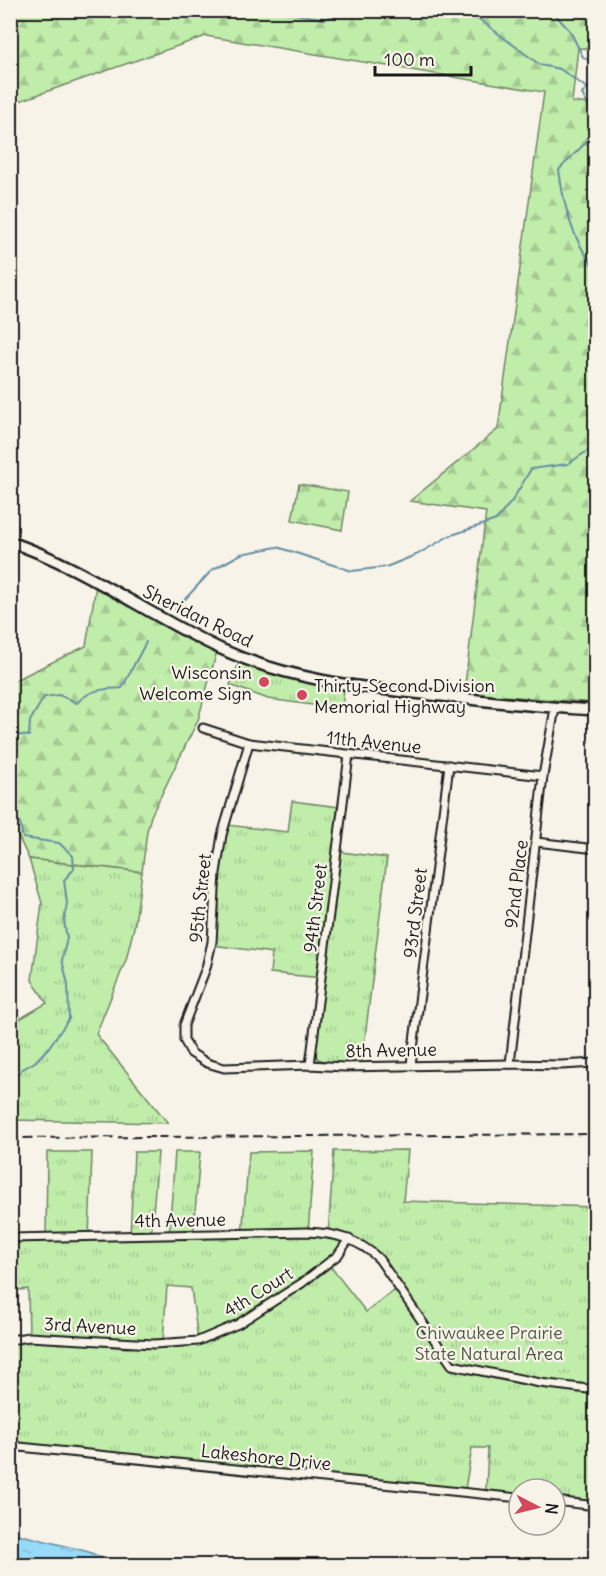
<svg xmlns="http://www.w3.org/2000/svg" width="606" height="1576" viewBox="0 0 606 1576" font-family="Delius,sans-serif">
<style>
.forest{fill:url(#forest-firs);stroke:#6e8464;stroke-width:1.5}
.park{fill:url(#park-tufts);stroke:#6e8464;stroke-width:1.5;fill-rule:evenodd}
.water{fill:url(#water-ripples);stroke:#668ea1;stroke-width:1.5}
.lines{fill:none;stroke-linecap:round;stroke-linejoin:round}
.stream{stroke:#668ea1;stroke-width:2}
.minor-casing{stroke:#1c1c1c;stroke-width:11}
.major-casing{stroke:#1c1c1c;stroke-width:14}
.minor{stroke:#f7f3e8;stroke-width:7}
.major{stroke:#f7f3e8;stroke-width:9}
.rail{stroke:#1c1c1c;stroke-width:2;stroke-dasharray:9 4.5;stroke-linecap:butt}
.poi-dot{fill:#d1495b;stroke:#f7f3e8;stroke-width:2}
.labels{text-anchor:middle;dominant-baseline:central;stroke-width:4.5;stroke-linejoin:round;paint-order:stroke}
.street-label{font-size:18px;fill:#1c1c1c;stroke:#f7f3e8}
.poi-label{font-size:18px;fill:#1c1c1c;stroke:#f7f3e8;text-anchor:end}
.park-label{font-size:18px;fill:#4e5b47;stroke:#f7f3e8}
</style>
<defs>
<pattern id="forest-firs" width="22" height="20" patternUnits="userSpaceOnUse" patternTransform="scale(1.5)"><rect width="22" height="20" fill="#c1edab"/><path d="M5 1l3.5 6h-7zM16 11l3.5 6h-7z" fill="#a5cb93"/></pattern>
<pattern id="park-tufts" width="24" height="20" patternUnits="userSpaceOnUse" patternTransform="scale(1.5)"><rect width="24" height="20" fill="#c1edab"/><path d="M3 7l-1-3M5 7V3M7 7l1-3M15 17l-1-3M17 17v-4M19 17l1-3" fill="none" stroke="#a5cb93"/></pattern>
<pattern id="water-ripples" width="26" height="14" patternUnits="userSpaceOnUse" patternTransform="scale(1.5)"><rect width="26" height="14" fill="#98dafa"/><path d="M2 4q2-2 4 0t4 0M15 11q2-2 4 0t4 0" fill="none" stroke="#82bad6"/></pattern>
</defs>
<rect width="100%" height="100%" fill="#f7f3e8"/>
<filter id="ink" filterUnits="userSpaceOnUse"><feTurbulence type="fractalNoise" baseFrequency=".0167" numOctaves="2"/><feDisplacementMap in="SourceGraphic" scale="12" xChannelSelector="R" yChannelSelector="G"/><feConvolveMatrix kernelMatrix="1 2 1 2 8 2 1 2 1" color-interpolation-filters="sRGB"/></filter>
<g filter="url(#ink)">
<g class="forest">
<path d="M10,11H595V49L578,48L572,102L596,105L595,703L464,693L486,512L410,501L498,429L544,92L206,36L11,104Z"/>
<path d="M299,484L348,492L342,530L292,520Z"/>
<path d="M96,586L176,633L217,651L198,720L151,816L147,831L142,872L29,859L11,821V682L86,646Z"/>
</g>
<g class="park">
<path d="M240,660L304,680L344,688L342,709L268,699L230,685Z"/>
<path d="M292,801L339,807L334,851L387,858L362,1062L331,1063L318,1059L315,1054L323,978L270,973L272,953L213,945L220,864L227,825L288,832Z"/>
<path d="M29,859L142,872L135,923L126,960L96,1034L168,1123L11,1120V1024L47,1003L32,980L42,903Z"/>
<path d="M408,1150L403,1201L595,1207V1501L555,1497V1489H519V1494L486,1490L488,1448H472L465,1489L11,1443V1341L22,1338L127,1348L198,1340L191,1288L167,1286L163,1342L29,1337L28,1289L11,1291L10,1241L46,1240L47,1152H92L89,1239L130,1238L134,1152H158L151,1238L169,1237L175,1152H200L193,1237L242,1236L249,1152L314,1151L308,1234L328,1235L334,1151ZM345,1234L364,1243L399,1287L366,1312L327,1262L340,1249Z"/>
</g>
<path class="water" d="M10,1532L89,1552L119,1565H11Z"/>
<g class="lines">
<g class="stream">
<path d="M271,10L325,19L350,10"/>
<path d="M415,10L437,16L479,19L540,65L560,69L587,88"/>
<path d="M551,10L570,31L583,57L594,64L596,70"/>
<path d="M596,85L587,88L582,94C606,137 585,140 559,170C564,208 572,239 596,270"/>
<path d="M175,610L212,570L241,554L277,547L352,571L386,567L418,554L449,536L496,520L512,501L531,469L568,464L596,445"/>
<path d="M10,734L29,736L30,721L44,697L59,695L77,703C90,689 103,689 122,688L146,642"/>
<path d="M10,810L20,823L23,838L59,843L73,856L74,869L64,880L67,903L64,922L67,938L62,960L68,984L69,1019L49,1047L35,1062L21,1070L14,1076L10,1071"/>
</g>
<g class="minor-casing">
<g id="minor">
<path d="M203,728L249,743L543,776"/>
<path d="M249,743L222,835L216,873L212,942L206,968L184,1025V1040L191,1053L207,1063L224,1068L310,1065L344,1067L510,1064L561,1065L596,1063"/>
<path d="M536,842L596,849"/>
<path d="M510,1064L543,776L555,708"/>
<path d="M310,1065L349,755"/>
<path d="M411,1065L449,765"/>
<path d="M10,1238L307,1232C334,1233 359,1239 379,1259L452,1365L540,1383L596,1390"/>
<path d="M10,1340L29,1337L154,1344L198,1341L238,1324L302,1283L338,1255L349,1239"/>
<path d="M10,1446L519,1498"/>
<path d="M555,1501L596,1506"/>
</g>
</g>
<g class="major-casing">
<path id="major" d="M10,542C85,567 149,616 221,649C290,681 367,688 442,696C493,702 544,707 596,710"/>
</g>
<use href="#minor" class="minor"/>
<use href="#major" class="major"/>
<path class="rail" d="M10,1138L596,1134"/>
</g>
</g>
<g class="poi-dot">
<circle cx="264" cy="682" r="6"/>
<circle cx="302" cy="695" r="6"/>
</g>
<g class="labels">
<g class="street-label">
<text transform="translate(198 616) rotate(26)">Sheridan Road</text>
<text transform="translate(374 742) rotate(6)">11th Avenue</text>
<text transform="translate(516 884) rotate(-83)">92nd Place</text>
<text transform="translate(200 898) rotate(-84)">95th Street</text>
<text transform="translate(315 908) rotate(-83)">94th Street</text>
<text transform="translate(415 913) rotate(-83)">93rd Street</text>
<text transform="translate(391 1050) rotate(-1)">8th Avenue</text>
<text transform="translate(180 1220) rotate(-1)">4th Avenue</text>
<text transform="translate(258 1292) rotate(-32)">4th Court</text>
<text transform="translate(90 1326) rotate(3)">3rd Avenue</text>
<text transform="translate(266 1457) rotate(6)">Lakeshore Drive</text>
</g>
<g class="poi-label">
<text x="252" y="672">Wisconsin<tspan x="252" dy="21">Welcome Sign</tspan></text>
<text x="314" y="685" text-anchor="start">Thirty-Second Division<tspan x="314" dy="21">Memorial Highway</tspan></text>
</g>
<g class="park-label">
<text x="489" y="1332">Chiwaukee Prairie<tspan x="489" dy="21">State Natural Area</tspan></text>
</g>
</g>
<rect width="606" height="1576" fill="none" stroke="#f7f3e8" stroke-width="36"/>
<rect x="18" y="18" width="570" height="1540" fill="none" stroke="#1c1c1c" stroke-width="2" filter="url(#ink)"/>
<g transform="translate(537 1507) rotate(97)"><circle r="28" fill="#f7f3e8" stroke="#9f9d96" stroke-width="1.5"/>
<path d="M0-4.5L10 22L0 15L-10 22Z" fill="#d1495b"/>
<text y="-9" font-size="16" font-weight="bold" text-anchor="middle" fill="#1c1c1c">N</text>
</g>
<path d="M375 66v9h96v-9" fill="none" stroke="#1c1c1c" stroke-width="3"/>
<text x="384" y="66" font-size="18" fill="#1c1c1c" stroke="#f7f3e8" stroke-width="4.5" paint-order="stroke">100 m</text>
</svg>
